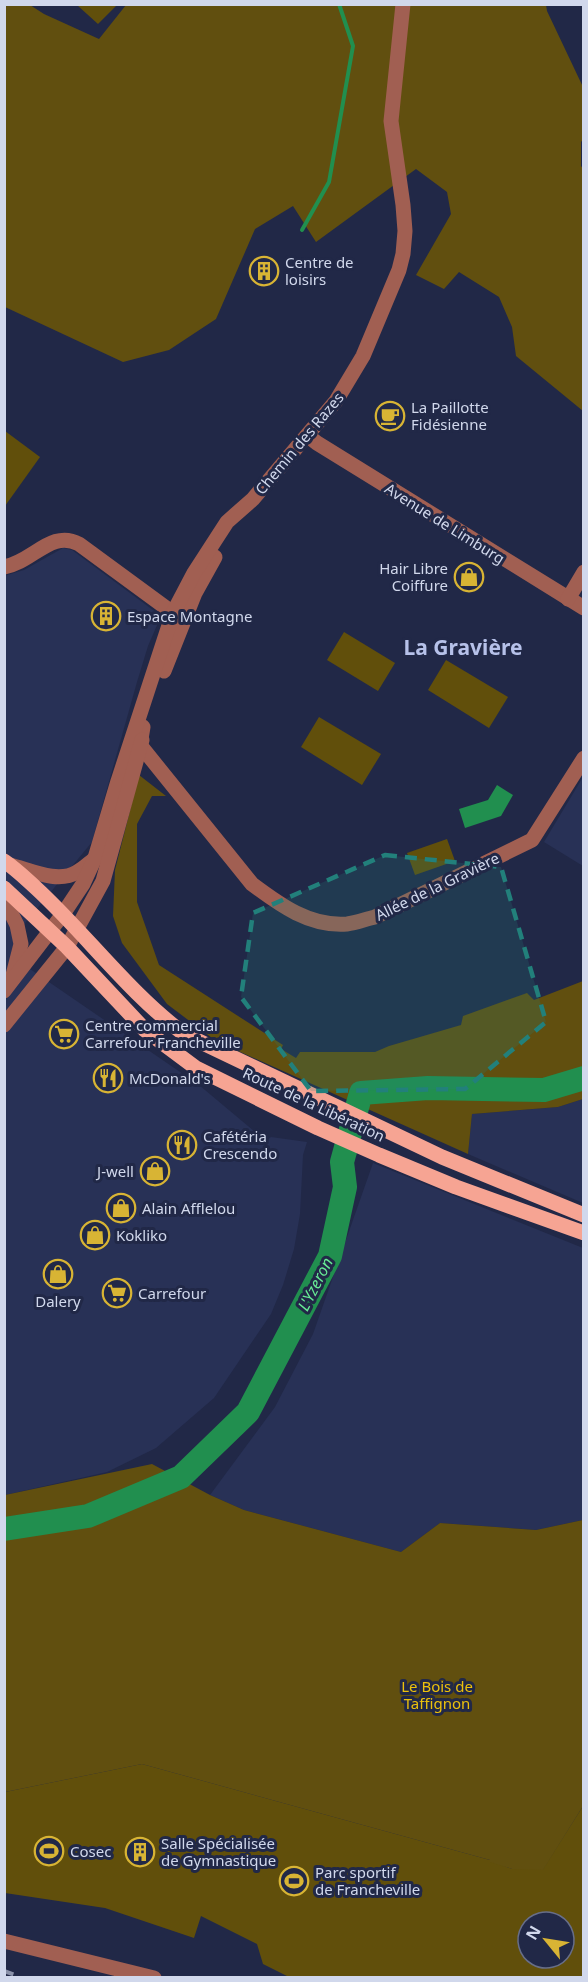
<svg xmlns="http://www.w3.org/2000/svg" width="588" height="1982" viewBox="0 0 588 1982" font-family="'Noto Sans',sans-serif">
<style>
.built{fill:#283156}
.green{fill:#614f0b;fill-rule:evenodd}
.forest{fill:#614f0f}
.water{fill:#218f4f}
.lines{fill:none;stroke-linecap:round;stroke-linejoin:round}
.stream{stroke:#218f4f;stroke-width:4}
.river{stroke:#218f4f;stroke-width:24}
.minor{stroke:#a15f52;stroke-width:15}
.major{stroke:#f6a493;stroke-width:15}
.rail{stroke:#8b92aa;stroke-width:4;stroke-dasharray:10 10;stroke-linecap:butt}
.marked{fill:#22807b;fill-opacity:0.2;stroke:#22807b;stroke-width:4.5;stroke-dasharray:12 8;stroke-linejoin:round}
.labels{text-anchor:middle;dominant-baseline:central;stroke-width:6;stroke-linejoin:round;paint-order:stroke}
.poi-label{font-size:15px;fill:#d1d8ec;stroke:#212847;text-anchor:start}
.street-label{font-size:15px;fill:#d1d8ec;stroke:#212847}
.park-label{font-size:15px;fill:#ecc10c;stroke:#212847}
.water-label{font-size:16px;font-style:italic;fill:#68eb95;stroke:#212847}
.district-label{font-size:21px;font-weight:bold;fill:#b6c1e9;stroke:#212847}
</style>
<rect width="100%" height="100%" fill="#212847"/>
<g class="built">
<path d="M63,548L72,550L161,616L148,646L137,682L92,842L16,934L14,958L199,1085L266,1141L271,1137L307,1142L303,1155L300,1214L294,1249L283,1285L271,1314L214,1398L156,1448L107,1472L5,1495L4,576L24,570Z"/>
<path d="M583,777L584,866H583L544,842Z"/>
<path d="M583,1099V1203L468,1154L472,1114L558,1107Z"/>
<path d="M373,1163L583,1248V1520L536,1530L440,1523L401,1552L244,1510L210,1495L275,1407L313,1334Z"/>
</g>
<g class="green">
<path d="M77,5H117L98,24Z"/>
<path d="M5,431L40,457L5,506Z"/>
<path d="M344,632L395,663L378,691L327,660Z"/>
<path d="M446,660L508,697L489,728L428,690Z"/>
<path d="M319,717L381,754L362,785L301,747Z"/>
<path d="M447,839L455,861L415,875L407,853Z"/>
<path d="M142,1764L490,1860L512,1869H543L583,1806V1977H289L263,1964L257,1944L201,1916L194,1938L105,1908L5,1893V1792ZM528,1922H564V1958H528Z"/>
</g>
<g class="forest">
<path d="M5,5H30L44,14L99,39L126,5H546L547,11L583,87L584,138L581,142V166L584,170L583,411L516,356L512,327L499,297L459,272L444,289L416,275L451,214L447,192L416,169L316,242L293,206L255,229L216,319L169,350L123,362L5,307Z"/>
<path d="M139,775L166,796H152L137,824V902L159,965L283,1045L281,1049L296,1058L300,1052H375L389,1046L461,1025L463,1016L527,993L534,1000L583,981V1099L558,1107L472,1114L468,1154L216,1041L167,1004L122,943L113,916L115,870Z"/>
<path d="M152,1464L210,1495L244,1510L401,1552L440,1523L536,1530L583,1520V1806L543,1870L512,1869L490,1862V1860L142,1764L5,1792V1495Z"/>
</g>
<path class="water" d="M497,785L513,795L501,816L465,828L459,809L488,800Z"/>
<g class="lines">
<path class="stream" d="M302,230L329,182L353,46L339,4"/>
<path class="river" d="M4,1529L88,1516L181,1477L248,1412L330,1256L345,1187L342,1162L361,1093L428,1088L544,1090L584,1078"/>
<g class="minor">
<path d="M308,436L317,443L584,608"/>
<path d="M4,567C33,562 51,529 79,544L173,613L172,621"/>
<path d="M568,599L584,572"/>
<path d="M164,671L195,593L215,557"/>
<path d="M143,727L140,745L252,884C280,905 310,927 347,924C356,923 366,919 375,917L532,840L584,758"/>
<path d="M10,865C30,870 58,884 77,872C83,869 88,864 93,860"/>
<path d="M4,899L17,925L21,944L13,975"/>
<path d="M4,991L63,914L83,884L95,858L118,781L173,613L194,573L227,522L253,499L336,401L363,356L399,270L403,254L405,231L403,205L391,121L403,4"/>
<path d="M4,1025L67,947L103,881L142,740"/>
<path d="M4,1941L154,1978"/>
</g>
<g class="major">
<path d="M4,861C16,869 26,879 36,888C87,935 128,992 184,1034L442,1157L584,1215"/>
<path d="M4,888L67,947L145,1030L196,1068L318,1128L379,1155L456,1187L584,1233"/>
</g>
<path class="rail" d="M4,1971L23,1978"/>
</g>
<path class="marked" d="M385,855L501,867L546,1022L465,1089L311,1091L241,997L253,913Z"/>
<defs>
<g id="building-ring" transform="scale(1.5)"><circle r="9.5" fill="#212847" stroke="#d8b434" stroke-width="1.5"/><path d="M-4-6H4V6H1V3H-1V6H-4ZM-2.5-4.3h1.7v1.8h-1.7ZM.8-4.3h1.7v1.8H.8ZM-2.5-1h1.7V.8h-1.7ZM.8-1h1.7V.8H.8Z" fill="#d8b434"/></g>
<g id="cafe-ring" transform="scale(1.5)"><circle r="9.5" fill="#212847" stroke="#d8b434" stroke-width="1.5"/><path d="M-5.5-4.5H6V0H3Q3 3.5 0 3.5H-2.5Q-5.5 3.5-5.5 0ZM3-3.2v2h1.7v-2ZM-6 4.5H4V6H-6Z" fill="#d8b434"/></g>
<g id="shop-ring" transform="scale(1.5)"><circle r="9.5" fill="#212847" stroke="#d8b434" stroke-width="1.5"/><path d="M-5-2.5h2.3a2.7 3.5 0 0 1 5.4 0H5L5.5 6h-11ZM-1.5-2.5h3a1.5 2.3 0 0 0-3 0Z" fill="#d8b434"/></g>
<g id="supermarket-ring" transform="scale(1.5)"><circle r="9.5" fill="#212847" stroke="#d8b434" stroke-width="1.5"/><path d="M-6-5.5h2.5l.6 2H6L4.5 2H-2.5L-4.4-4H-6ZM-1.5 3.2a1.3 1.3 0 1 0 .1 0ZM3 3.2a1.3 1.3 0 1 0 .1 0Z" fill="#d8b434"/></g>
<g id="restaurant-ring" transform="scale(1.5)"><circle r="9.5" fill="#212847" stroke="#d8b434" stroke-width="1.5"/><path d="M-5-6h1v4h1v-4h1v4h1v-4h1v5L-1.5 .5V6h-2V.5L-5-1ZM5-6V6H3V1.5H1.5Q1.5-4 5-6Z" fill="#d8b434"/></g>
<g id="stadium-ring" transform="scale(1.5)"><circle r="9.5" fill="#212847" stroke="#d8b434" stroke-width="1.5"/><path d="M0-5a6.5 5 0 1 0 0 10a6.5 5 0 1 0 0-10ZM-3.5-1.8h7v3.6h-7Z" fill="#d8b434"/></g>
</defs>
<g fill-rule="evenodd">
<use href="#building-ring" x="264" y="271"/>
<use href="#cafe-ring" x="390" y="416"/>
<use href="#shop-ring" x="469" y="577"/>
<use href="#building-ring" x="106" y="616"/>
<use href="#supermarket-ring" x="64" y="1034"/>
<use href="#restaurant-ring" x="108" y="1078"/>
<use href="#restaurant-ring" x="182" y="1145"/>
<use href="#shop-ring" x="155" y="1171"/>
<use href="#shop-ring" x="121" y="1208"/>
<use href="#shop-ring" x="95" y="1235"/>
<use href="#shop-ring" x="58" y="1274"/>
<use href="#supermarket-ring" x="117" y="1293"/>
<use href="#stadium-ring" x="49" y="1851"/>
<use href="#building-ring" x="140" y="1852"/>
<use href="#stadium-ring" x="294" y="1881"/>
</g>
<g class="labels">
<g class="poi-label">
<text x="285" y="262">Centre de<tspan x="285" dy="17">loisirs</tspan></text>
<text x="411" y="407">La Paillotte<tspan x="411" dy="17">Fidésienne</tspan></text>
<text x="448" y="568" text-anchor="end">Hair Libre<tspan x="448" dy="17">Coiffure</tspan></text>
<text x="127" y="616">Espace Montagne</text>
<text x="85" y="1025">Centre commercial<tspan x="85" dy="17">Carrefour Francheville</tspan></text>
<text x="129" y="1078">McDonald's</text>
<text x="203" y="1136">Cafétéria<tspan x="203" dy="17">Crescendo</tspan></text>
<text x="134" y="1171" text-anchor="end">J-well</text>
<text x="142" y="1208">Alain Afflelou</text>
<text x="116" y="1235">Kokliko</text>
<text x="138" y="1293">Carrefour</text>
<text x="58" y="1301" text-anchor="middle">Dalery</text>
<text x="161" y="1843">Salle Spécialisée<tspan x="161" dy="17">de Gymnastique</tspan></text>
<text x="70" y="1851">Cosec</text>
<text x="315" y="1872">Parc sportif<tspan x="315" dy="17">de Francheville</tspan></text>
</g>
<g class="street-label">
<text transform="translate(299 443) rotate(-50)">Chemin des Razes</text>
<text transform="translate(445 523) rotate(32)">Avenue de Limburg</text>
<text transform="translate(437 886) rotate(-26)">Allée de la Gravière</text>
<text transform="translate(314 1104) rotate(25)">Route de la Libération</text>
</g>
<g class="park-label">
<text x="437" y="1686">Le Bois de<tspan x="437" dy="17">Taffignon</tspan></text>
</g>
<g class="water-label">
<text transform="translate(315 1284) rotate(-63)">L'Yzeron</text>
</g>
<g class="district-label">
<text x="463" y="647">La Gravière</text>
</g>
</g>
<rect width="588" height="1982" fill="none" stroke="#d1d8ec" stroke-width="12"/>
<g transform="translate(546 1940) rotate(300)"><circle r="28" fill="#212847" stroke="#676e89" stroke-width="1.5"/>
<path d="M0-4.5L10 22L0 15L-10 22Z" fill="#d8b434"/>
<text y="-9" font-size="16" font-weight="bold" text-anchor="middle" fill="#d1d8ec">N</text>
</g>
</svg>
